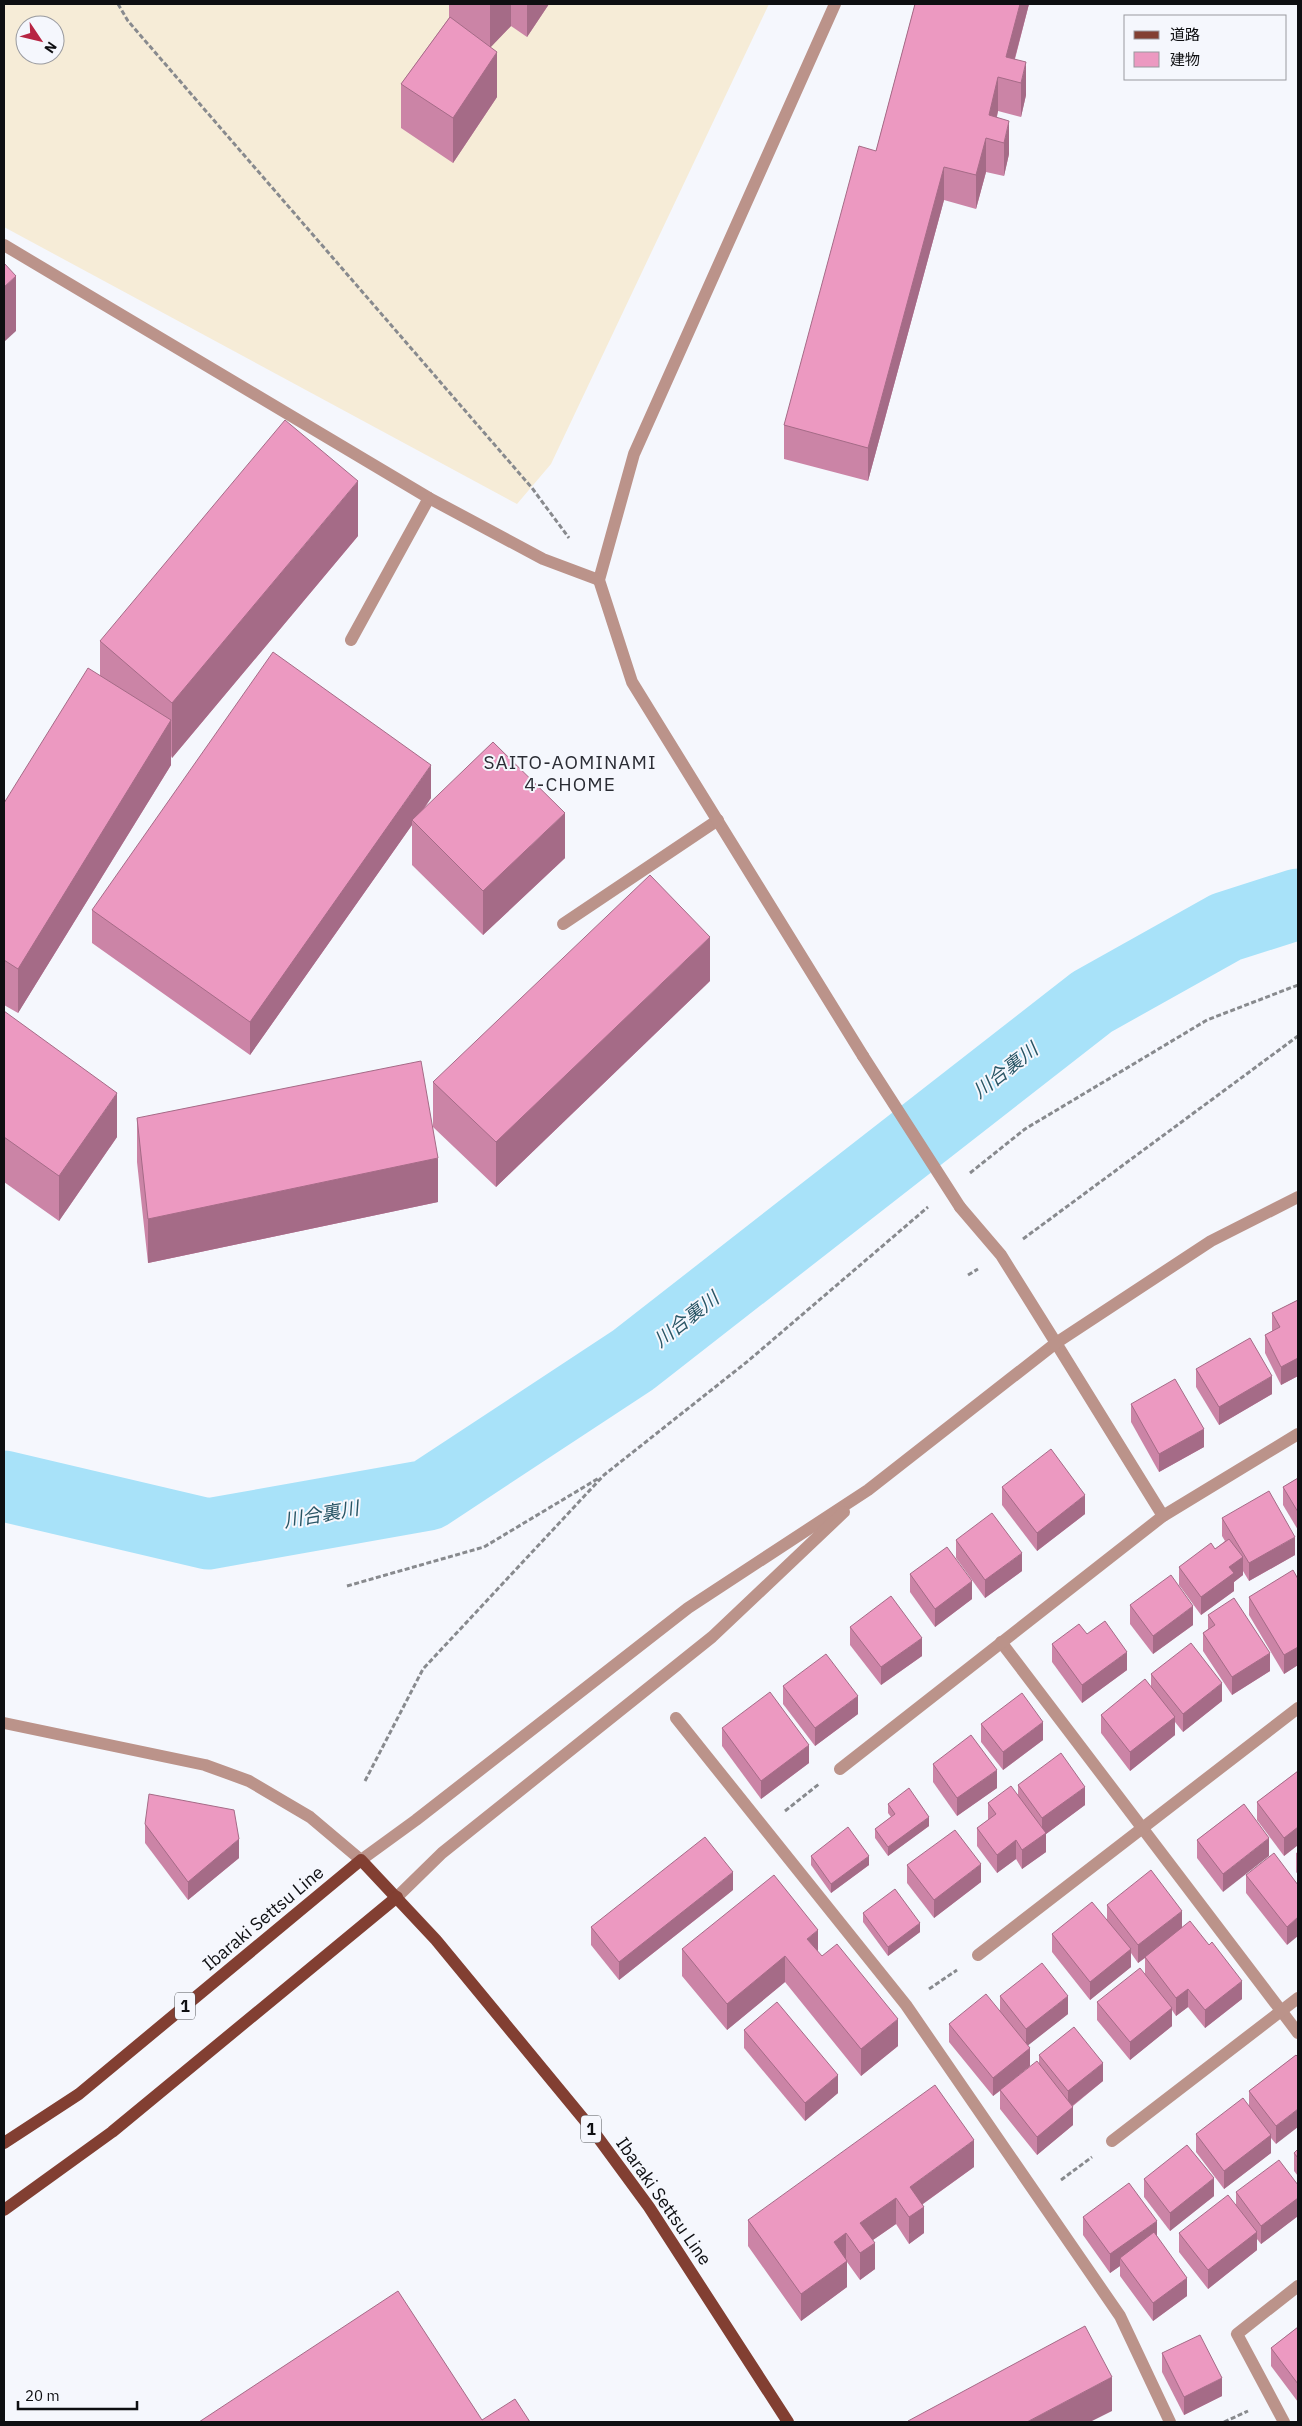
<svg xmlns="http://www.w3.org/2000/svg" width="1302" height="2426" viewBox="0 0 1302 2426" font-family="'IBM Plex Sans','Noto Sans JP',sans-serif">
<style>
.education{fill:#f6ecd7;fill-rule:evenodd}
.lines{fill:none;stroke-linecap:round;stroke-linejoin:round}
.river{stroke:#a8e2f9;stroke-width:71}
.path{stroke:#888a8e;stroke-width:3;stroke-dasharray:5 2.5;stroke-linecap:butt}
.service{stroke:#bb938a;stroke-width:12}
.pedestrian{stroke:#bb938a;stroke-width:12}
.minor{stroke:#bb938a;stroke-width:12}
.tertiary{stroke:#bb938a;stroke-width:12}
.primary{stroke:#823f32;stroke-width:12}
.tertiary-bridge{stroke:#bb938a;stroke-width:12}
.wall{fill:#cb84a6}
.shaded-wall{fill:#a56b87}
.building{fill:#ec99c1;stroke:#a56b87}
.labels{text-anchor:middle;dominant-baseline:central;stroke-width:4;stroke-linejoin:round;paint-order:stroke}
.shield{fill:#f5f7fd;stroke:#535558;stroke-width:1}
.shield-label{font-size:16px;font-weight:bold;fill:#0e0f12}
.street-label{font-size:18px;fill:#0e0f12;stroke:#f5f7fd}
.neighbourhood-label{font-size:19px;letter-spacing:1px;fill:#2a2c34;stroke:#f5f7fd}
.water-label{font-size:19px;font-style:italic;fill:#285565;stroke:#f5f7fd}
</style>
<rect width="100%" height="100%" fill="#f5f7fd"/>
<path class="education" d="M4,4H769L551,464L517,504L4,227ZM25,25H55V55H25Z"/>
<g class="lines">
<path class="river" d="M4,1486L208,1534L428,1495L633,1360L1092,1002L1226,927L1298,904"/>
<g class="path">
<path d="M118,4L128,21L532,488L569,538"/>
<path d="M970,1173L1025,1129L1207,1020L1298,985"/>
<path d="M1023,1239L1298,1036"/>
<path d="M968,1275L978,1269"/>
<path d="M347,1586L484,1547L599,1478"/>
<path d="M365,1781L423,1669L604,1475L748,1361L928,1207"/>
<path d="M785,1811L819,1784"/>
<path d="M929,1989L957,1970"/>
<path d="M1061,2180L1092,2157"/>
<path d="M1224,2422L1248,2411"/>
</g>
<g class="service">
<path d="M351,640L429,498"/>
<path d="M563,924L718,820"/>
</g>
<path class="pedestrian" d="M676,1718L906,2005L1120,2316L1170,2422"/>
<g class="minor">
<path d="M1056,1343L1163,1516"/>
<path d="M1001,1642L1298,2033"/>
<path d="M840,1769L1163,1516L1298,1434"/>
<path d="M978,1955L1298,1708"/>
<path d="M1112,2141L1298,1998"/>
<path d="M1284,2422L1237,2334L1298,2286"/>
</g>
<g class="tertiary">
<path d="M835,4L634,454L599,580L632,682L863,1056"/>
<path d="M4,245L429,498L543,559L599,580"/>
<path d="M960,1207L1001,1255L1056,1343"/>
<path d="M4,1723L205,1765L249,1781L310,1817L361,1860L416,1820L688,1608L868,1490L1056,1343L1211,1241L1298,1197"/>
<path d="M397,1897L442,1853L712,1637L844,1512"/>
</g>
<g class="primary">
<path d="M4,2143L79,2094L361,1860L436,1940L591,2128L649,2207L788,2422"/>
<path d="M4,2210L112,2132L397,1897"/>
</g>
<path class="tertiary-bridge" d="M863,1056L960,1207"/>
</g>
<g class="wall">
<path d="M449,4H549L527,37L511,26L490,47L497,97L453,163L401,128V84L449,18Z"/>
<path d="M915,4H1029L1015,59L1026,95L1021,117L998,111L997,117L1009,154L1004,176L986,172L976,209L944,200L868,481L784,459V425L876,151Z"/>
<path d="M358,536L172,758L171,756V765L18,1013L4,1005V803L100,675V641Z"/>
<path d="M431,798L424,809L565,858L483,935L412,865V825L250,1055L92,943V910Z"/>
<path d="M710,981L496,1187L433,1127L438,1202L148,1263L137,1162V1118L433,1126V1082Z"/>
<path d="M4,1011L117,1137L59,1221L4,1182Z"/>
<path d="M1298,1300V1376L1281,1385L1265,1353V1335L1272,1331V1313Z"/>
<path d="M1196,1369L1272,1394L1219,1425L1196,1387Z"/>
<path d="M1131,1404L1204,1447L1159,1472L1131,1422Z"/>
<path d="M1298,1478V1530L1283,1505V1487Z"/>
<path d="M1002,1487L1085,1514L1037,1551L1002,1505Z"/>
<path d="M1222,1518L1295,1555L1249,1581L1243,1571V1575L1234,1582V1591L1201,1615L1179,1585V1567L1215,1549L1225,1541L1222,1536Z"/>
<path d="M956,1540L1022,1571L985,1598L956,1558Z"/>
<path d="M910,1574L972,1599L935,1627L910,1592Z"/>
<path d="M1298,1579V1665L1284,1674L1249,1615V1597Z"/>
<path d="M1130,1605L1193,1625L1153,1654L1130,1624Z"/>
<path d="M1208,1615L1270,1671L1232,1695L1203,1651V1633L1208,1629Z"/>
<path d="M850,1627L922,1656L881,1685L850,1645Z"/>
<path d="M1052,1644L1127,1670L1082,1703L1052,1662Z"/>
<path d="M1151,1674L1222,1701L1183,1732L1175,1722V1735L1130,1771L1101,1733V1715L1151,1687Z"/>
<path d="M783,1686L858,1714L815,1746L783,1704Z"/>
<path d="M981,1724L1043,1740L1003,1770L981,1742Z"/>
<path d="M722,1728L809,1763L761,1799L722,1746Z"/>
<path d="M933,1764L997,1788L957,1816L933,1782Z"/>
<path d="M1298,1771V1845L1284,1856L1257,1820V1802Z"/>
<path d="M1018,1785L1085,1805L1046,1834V1852L1022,1869L1016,1859L997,1873L977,1846V1828L988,1820V1803L1018,1796Z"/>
<path d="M888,1804L929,1826L888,1856L875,1838V1829L891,1817L888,1813Z"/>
<path d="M1244,1804L1223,1892L1197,1858V1840Z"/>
<path d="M145,1824L239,1858L188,1900L145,1843Z"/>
<path d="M1298,1852V1875L1296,1872V1853Z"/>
<path d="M811,1856L869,1865L831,1893L811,1865Z"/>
<path d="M907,1865L981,1882L934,1918L907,1883Z"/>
<path d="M1246,1875L1298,1885L1287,1945L1246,1893Z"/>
<path d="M733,1890L619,1980L591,1945V1927Z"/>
<path d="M1107,1905L1182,1927L1242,1999L1205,2028L1188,2007L1176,2016L1172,2010V2026L1130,2060L1097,2020V2002L1145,1974V1958L1138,1963L1131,1953V1967L1090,2000L1052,1952V1934L1107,1921Z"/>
<path d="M863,1913L920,1932L888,1956L863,1922Z"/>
<path d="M682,1949L818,1952L898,2046L861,2076L785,1982L727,2030L682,1976Z"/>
<path d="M1000,1996L1068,2014L1028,2045L1030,2066L1004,2087L1039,2064V2055L1103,2081L1073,2106V2125L1037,2155L1000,2109V2091L993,2096L949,2042V2024L1000,2011Z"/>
<path d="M744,2030L838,2093L805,2121L744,2048Z"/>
<path d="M1296,2055L1276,2144L1271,2138V2153L1224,2189L1196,2152V2134L1249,2106V2091Z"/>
<path d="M1298,2149V2176L1294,2171V2153Z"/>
<path d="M974,2167L923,2204L924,2233L909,2244L896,2224L873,2240L875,2269L860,2280L847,2262V2287L801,2321L748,2246V2220Z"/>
<path d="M1144,2179L1214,2196L1170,2231L1144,2197Z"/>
<path d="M1298,2185V2216L1261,2244L1257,2239V2250L1208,2289L1179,2252V2233L1236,2205V2192Z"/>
<path d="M1083,2217L1157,2236L1187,2296L1153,2321L1120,2276V2266L1110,2273L1083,2235Z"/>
<path d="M1298,2327V2402L1271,2366V2348Z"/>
<path d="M1162,2353L1222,2396L1184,2415L1162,2372Z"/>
</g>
<g class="shaded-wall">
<path d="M490,4H511V26L490,48Z"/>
<path d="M527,4H549L527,37Z"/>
<path d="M1020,4H1029L1009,80L1006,57Z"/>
<path d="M497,52V97L453,163V118Z"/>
<path d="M1026,62V95L1021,117V83Z"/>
<path d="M998,77V111L991,139L989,115Z"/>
<path d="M1009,121V154L1004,176V143Z"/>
<path d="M986,138V172L976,209V175Z"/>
<path d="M944,167V200L868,481V448Z"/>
<path d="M16,276V331L4,342V287Z"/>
<path d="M358,481V536L172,758V703Z"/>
<path d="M171,720V765L18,1013V969Z"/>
<path d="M431,765V798L414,822L412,820V825L250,1055V1022Z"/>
<path d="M565,813V858L483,935V891Z"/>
<path d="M710,937V981L496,1187V1142Z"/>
<path d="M117,1093V1137L59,1221V1176Z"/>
<path d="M438,1158V1202L148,1263V1219Z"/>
<path d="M1298,1358V1376L1281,1385V1367Z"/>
<path d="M1272,1376V1394L1219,1425V1407Z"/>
<path d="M1204,1429V1447L1159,1472V1454Z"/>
<path d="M1085,1495V1514L1037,1551V1533Z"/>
<path d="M1295,1537V1555L1249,1581V1563Z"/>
<path d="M1022,1553V1571L985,1598V1580Z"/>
<path d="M1243,1557V1575L1234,1582V1591L1201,1615V1597L1229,1567Z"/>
<path d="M972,1581V1599L935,1627V1609Z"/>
<path d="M1193,1606V1625L1153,1654V1636Z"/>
<path d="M922,1638V1656L881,1685V1667Z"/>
<path d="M1298,1647V1665L1284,1674V1655Z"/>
<path d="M1127,1652V1670L1082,1703V1685Z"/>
<path d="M1270,1653V1671L1232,1695V1677Z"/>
<path d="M1222,1683V1701L1183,1732V1714Z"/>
<path d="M858,1696V1714L815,1746V1728Z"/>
<path d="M1175,1717V1735L1130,1771V1752Z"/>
<path d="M1043,1722V1740L1003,1770V1752Z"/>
<path d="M809,1745V1763L761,1799V1781Z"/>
<path d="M997,1770V1788L957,1816V1798Z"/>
<path d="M1085,1787V1805L1046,1834V1852L1022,1869V1850L1042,1836V1818Z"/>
<path d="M929,1817V1826L888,1856V1847Z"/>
<path d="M1298,1827V1845L1284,1856V1838Z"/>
<path d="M1269,1838V1856L1223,1892V1874Z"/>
<path d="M239,1839V1858L188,1900V1882Z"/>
<path d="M1016,1840V1859L997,1873V1855Z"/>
<path d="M869,1856V1865L831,1893V1884Z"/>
<path d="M981,1864V1882L934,1918V1900Z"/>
<path d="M733,1872V1890L619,1980V1962Z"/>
<path d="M1182,1911V1929L1138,1963V1945Z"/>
<path d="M1298,1917V1936L1287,1945V1927Z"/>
<path d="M920,1923V1932L888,1956V1947Z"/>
<path d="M818,1930V1956L807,1939Z"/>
<path d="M1131,1949V1967L1090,2000V1982Z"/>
<path d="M785,1956V1982L727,2030V2004Z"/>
<path d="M1242,1981V1999L1205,2028V2010Z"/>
<path d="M1188,1989V2007L1176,2016V1998Z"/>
<path d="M1068,1996V2014L1026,2047V2029Z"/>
<path d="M1172,2008V2026L1130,2060V2042Z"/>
<path d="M898,2019V2046L861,2076V2049Z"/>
<path d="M1030,2048V2066L993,2096V2078Z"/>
<path d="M1103,2063V2081L1068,2109V2091Z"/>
<path d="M838,2075V2093L805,2121V2103Z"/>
<path d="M1073,2107V2125L1037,2155V2137Z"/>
<path d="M1298,2109V2127L1276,2144V2126Z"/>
<path d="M1271,2135V2153L1224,2189V2171Z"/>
<path d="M974,2140V2167L910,2213V2187Z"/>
<path d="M1214,2178V2196L1170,2231V2213Z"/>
<path d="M896,2198V2224L860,2249V2223Z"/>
<path d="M1298,2198V2216L1261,2244V2226Z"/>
<path d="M924,2207V2233L909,2244V2217Z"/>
<path d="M1157,2221V2239L1120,2258V2266L1110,2273V2254Z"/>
<path d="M1257,2232V2250L1208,2289V2270Z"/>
<path d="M846,2233V2260L834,2242Z"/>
<path d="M875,2243V2269L860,2280V2253Z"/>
<path d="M847,2261V2287L801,2321V2294Z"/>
<path d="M1187,2278V2296L1153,2321V2303Z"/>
<path d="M1112,2377V2411L1090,2422H1027Z"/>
<path d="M1222,2378V2396L1184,2415V2397Z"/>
</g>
<g class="building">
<path d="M915,4H1020L1006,57L1026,62L1021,83L998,77L989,115L1009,121L1004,143L986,138L976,175L944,167L868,448L784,425L859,146L876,151Z"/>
<path d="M450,17L497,52L453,118L401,84Z"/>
<path d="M4,263L16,276L4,287Z"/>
<path d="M285,420L358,481L172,703L100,641Z"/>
<path d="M273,652L431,765L250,1022L92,910Z"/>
<path d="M88,668L171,720L18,969L4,960V803Z"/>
<path d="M493,742L565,813L483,891L412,820Z"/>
<path d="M650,875L710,937L496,1142L433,1082Z"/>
<path d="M4,1011L117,1093L59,1176L4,1137Z"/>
<path d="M421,1061L438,1158L148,1219L137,1118Z"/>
<path d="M1298,1300V1358L1281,1367L1265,1335L1280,1327L1272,1313Z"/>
<path d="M1250,1338L1272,1376L1219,1407L1196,1369Z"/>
<path d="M1175,1379L1204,1429L1159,1454L1131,1404Z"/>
<path d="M1051,1449L1085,1495L1037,1533L1002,1487Z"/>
<path d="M1298,1478V1512L1283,1487Z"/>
<path d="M1269,1491L1295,1537L1249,1563L1222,1518Z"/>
<path d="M992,1513L1022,1553L985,1580L956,1540Z"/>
<path d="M1229,1539L1243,1557L1229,1567L1234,1573L1201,1597L1179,1567L1211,1543L1215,1549Z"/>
<path d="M947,1547L972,1581L935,1609L910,1574Z"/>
<path d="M1293,1570L1298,1579V1647L1284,1655L1249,1597Z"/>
<path d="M1171,1575L1193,1606L1153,1636L1130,1605Z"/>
<path d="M891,1596L922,1638L881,1667L850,1627Z"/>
<path d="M1234,1598L1270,1653L1232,1677L1203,1633L1215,1625L1208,1615Z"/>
<path d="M1105,1621L1127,1652L1082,1685L1052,1644L1079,1624L1087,1634Z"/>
<path d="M1191,1643L1222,1683L1183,1714L1151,1674Z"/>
<path d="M826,1654L858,1696L815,1728L783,1686Z"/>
<path d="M1145,1679L1175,1717L1130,1752L1101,1715Z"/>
<path d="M770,1692L809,1745L761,1781L722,1728Z"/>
<path d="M1022,1693L1043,1722L1003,1752L981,1724Z"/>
<path d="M971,1735L997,1770L957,1798L933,1764Z"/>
<path d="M1061,1753L1085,1787L1042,1818L1018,1785Z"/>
<path d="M1298,1771V1827L1284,1838L1257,1802Z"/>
<path d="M1011,1786L1046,1833L1022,1850L1016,1840L997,1855L977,1828L996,1814L988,1803Z"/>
<path d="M909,1788L929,1817L888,1847L875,1829L895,1814L888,1804Z"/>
<path d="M149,1794L234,1810L239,1839L188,1882L145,1824Z"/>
<path d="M1244,1804L1269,1838L1223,1874L1197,1840Z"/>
<path d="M848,1827L869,1856L831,1884L811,1856Z"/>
<path d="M955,1830L981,1864L934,1900L907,1865Z"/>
<path d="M705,1837L733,1872L619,1962L591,1927Z"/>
<path d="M1274,1853L1298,1885V1917L1287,1927L1246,1875Z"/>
<path d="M1151,1870L1182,1911L1138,1945L1107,1905Z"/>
<path d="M774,1875L818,1930L807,1939L822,1956L837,1944L898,2019L861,2049L785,1956L727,2004L682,1949Z"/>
<path d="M895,1889L920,1923L888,1947L863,1913Z"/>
<path d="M1092,1902L1131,1949L1090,1982L1052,1934Z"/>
<path d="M1190,1921L1209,1945L1212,1942L1242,1981L1205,2010L1188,1989L1176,1998L1145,1957Z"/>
<path d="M1042,1963L1068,1996L1026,2029L1000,1996Z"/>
<path d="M1140,1968L1172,2008L1130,2042L1097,2002Z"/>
<path d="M986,1994L1030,2048L993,2078L949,2024Z"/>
<path d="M777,2002L838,2075L805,2103L744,2030Z"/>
<path d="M1074,2027L1103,2063L1068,2091L1039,2055Z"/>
<path d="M1296,2055L1298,2057V2109L1276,2126L1249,2091Z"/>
<path d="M1037,2061L1073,2107L1037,2137L1000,2090Z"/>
<path d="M935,2085L974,2140L910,2187L924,2207L909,2217L896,2198L860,2223L875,2243L860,2253L846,2233L834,2242L847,2261L801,2294L748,2220Z"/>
<path d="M1243,2098L1271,2135L1224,2171L1196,2134Z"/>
<path d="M1187,2145L1214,2178L1170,2213L1144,2179Z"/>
<path d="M1298,2149V2158L1294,2153Z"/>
<path d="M1279,2160L1298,2185V2198L1261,2226L1236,2192Z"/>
<path d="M1129,2183L1157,2221L1110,2254L1083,2217Z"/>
<path d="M1228,2195L1257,2232L1208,2270L1179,2233Z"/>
<path d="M1154,2232L1187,2278L1153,2303L1120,2258Z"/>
<path d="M398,2291L482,2420L515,2399L530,2422H199Z"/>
<path d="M1085,2326L1112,2377L1027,2422H909L908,2421Z"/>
<path d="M1298,2327V2384L1271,2348Z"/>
<path d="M1200,2335L1222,2378L1184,2397L1162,2353Z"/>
</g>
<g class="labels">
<g class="shield">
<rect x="175" y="1992.5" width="20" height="27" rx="4"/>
<rect x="581" y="2115.5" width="20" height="27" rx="4"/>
</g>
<g class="shield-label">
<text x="185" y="2006">1</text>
<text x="591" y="2129">1</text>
</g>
<g class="street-label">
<text transform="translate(263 1918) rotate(-40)">Ibaraki Settsu Line</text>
<text transform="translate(664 2201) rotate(55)">Ibaraki Settsu Line</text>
</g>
<g class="neighbourhood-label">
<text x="570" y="762">SAITO-AOMINAMI<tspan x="570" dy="22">4-CHOME</tspan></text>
</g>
<g class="water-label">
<text transform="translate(1005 1070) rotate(-38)">川合裏川</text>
<text transform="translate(686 1319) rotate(-38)">川合裏川</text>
<text transform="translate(321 1514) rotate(-10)">川合裏川</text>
</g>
</g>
<rect width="1302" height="2426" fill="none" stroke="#0e0f12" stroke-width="10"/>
<rect x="1124" y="15" width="162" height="65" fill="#f5f7fd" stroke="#999a9f"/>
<rect x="1134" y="31" width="25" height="8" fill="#823f32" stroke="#999a9f"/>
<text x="1170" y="40" font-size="15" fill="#0e0f12">道路</text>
<rect x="1134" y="52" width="25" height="15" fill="#ec99c1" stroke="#999a9f"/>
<text x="1170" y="65" font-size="15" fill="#0e0f12">建物</text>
<g transform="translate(40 40) rotate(125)"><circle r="24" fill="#f5f7fd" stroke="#999a9f"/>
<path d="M0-4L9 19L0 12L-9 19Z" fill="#b72543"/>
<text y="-8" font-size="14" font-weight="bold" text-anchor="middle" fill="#0e0f12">N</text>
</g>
<path d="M18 2401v8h119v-8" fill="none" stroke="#0e0f12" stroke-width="2.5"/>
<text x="25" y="2401" font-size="15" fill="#0e0f12" stroke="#f5f7fd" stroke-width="4" paint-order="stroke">20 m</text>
</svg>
